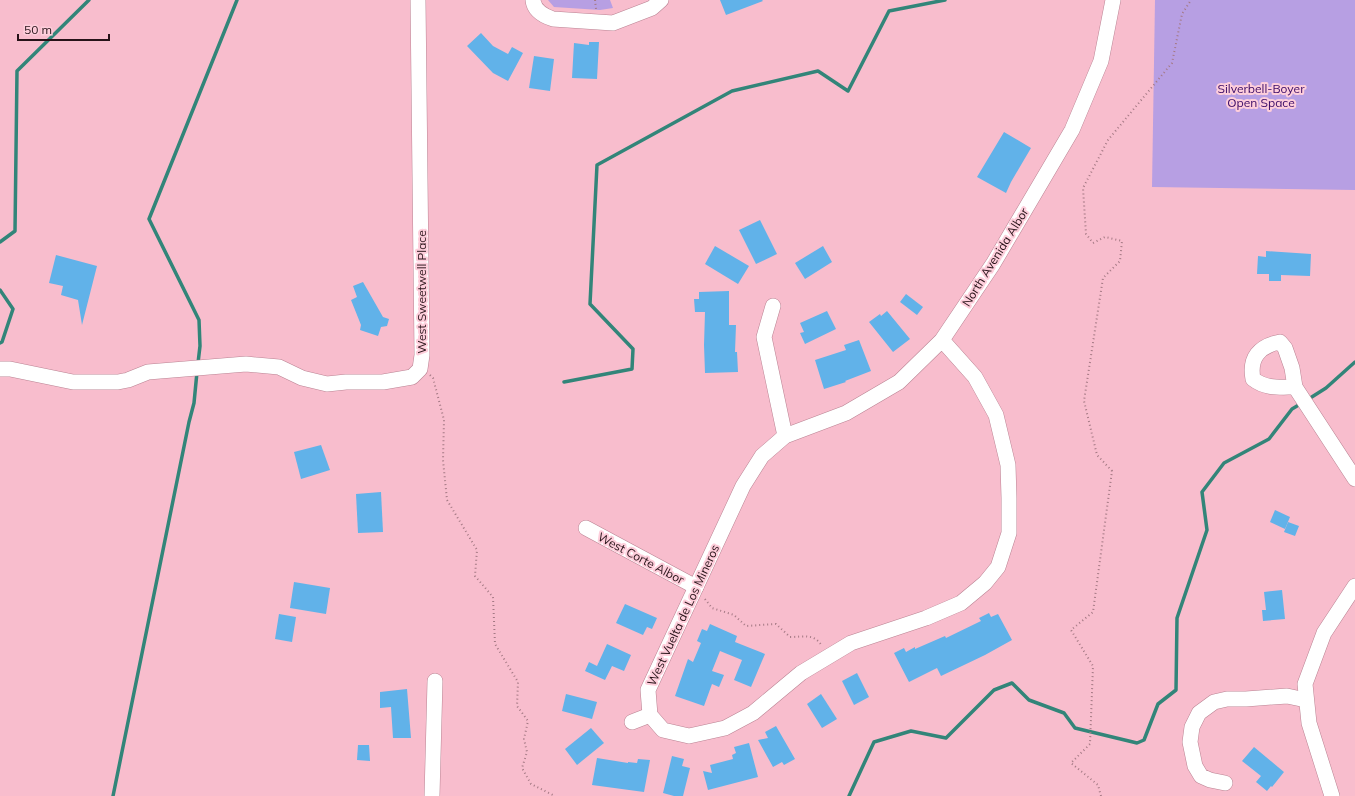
<svg xmlns="http://www.w3.org/2000/svg" width="1355" height="796" viewBox="0 0 1355 796" font-family="Mulish,sans-serif">
<style>
.green{fill:#b79fe3}
.lines{fill:none;stroke-linecap:round;stroke-linejoin:round}
.stream{stroke:#328579;stroke-width:3.5}
.building{fill:#61b2e9}
.minor-casing{stroke:#ba8393;stroke-width:16}
.path{stroke:#a47984;stroke-width:2;stroke-dasharray:1 3;stroke-linecap:butt}
.minor{stroke:#fff;stroke-width:15}
.labels{text-anchor:middle;dominant-baseline:central;stroke-width:4;stroke-linejoin:round;paint-order:stroke}
.park-label{font-size:12px;fill:#390965;stroke:#fecedb}
.street-label{font-size:12px;fill:#271218;stroke:#fecedb}
</style>
<rect width="100%" height="100%" fill="#f8bdcd"/>
<g class="green">
<path d="M548,0H610L613,8L600,10L554,7Z"/>
<path d="M1155,0H1355V190L1152,187Z"/>
</g>
<g class="lines">
<g class="stream">
<path d="M0,242L15,231L17,71L89,0"/>
<path d="M0,290L13,309L2,342L0,343"/>
<path d="M198,363L200,346L199,320L149,219L237,0"/>
<path d="M564,382L632,369L633,349L590,304L597,165L732,91L818,71L848,91L889,11L945,0"/>
<path d="M1307,400L1326,388L1355,362"/>
<path d="M113,796L189,422L194,403L197,372"/>
<path d="M849,796L874,742L911,731L946,738L994,690L1012,683L1029,700L1064,713L1075,728L1137,743L1144,740L1158,704L1176,690L1177,618L1207,530L1202,492L1224,463L1269,439L1292,409L1302,403"/>
</g>
</g>
<g class="building">
<path d="M720,0H762L763,1L726,15Z"/>
<path d="M481,33L493,46L508,54L512,47L523,53L508,81L493,73L467,46Z"/>
<path d="M589,42H599L597,79L572,78L574,43L589,45Z"/>
<path d="M534,56L554,59L550,91L529,88Z"/>
<path d="M1004,132L1031,148L1011,182L1006,193L977,177Z"/>
<path d="M760,220L777,254L756,264L739,230Z"/>
<path d="M715,246L749,266L738,284L705,264Z"/>
<path d="M823,246L832,262L805,279L795,263Z"/>
<path d="M1266,251L1311,254L1310,276L1281,275V281H1269V274H1257L1258,256L1266,257Z"/>
<path d="M56,255L97,266L82,325L78,300L61,295L63,286L49,283Z"/>
<path d="M363,282L383,317L389,319L387,326L381,327L378,336L360,330L361,325L351,300L357,297L353,286Z"/>
<path d="M729,291V325H736L735,352H737L738,372L705,373L704,345L705,312H695L694,299H699V292Z"/>
<path d="M906,294L923,307L917,315L900,302Z"/>
<path d="M827,311L836,329L805,344L800,333L804,332L800,323Z"/>
<path d="M887,311L910,339L893,352L869,322L880,314L881,316Z"/>
<path d="M859,340L871,371L845,381L846,382L824,389L815,360L846,350L844,345Z"/>
<path d="M321,445L330,470L301,479L294,452Z"/>
<path d="M381,492L383,532L358,533L356,494Z"/>
<path d="M1275,510L1290,517L1285,529L1270,522Z"/>
<path d="M1288,522L1299,526L1295,536L1284,532Z"/>
<path d="M294,582L330,588L326,614L290,608Z"/>
<path d="M1282,590L1285,619L1263,621L1262,610H1266L1264,592Z"/>
<path d="M625,604L657,618L652,629L647,627L643,635L616,623Z"/>
<path d="M989,613L991,617L998,614L1012,640L985,655L941,676L937,668L909,682L894,653L904,648L906,652L915,647V649L945,636L946,638L981,621L979,618Z"/>
<path d="M279,614L296,617L292,642L275,639Z"/>
<path d="M710,624L737,636L735,642L765,654L751,687L734,680L742,660L720,651L712,671L724,675L719,687L712,684L704,706L675,696L688,659L693,662L701,643L697,641L702,629L707,631Z"/>
<path d="M607,644L631,655L624,671L612,666L605,680L585,671L589,662L597,666Z"/>
<path d="M857,673L869,697L854,705L842,681Z"/>
<path d="M407,689L411,738H393L391,707L380,708V692Z"/>
<path d="M566,694L597,702L592,719L562,711Z"/>
<path d="M821,694L837,719L822,728L807,704Z"/>
<path d="M776,726L795,759L784,765L782,762L773,767L758,740L768,738L765,732Z"/>
<path d="M591,728L604,743L577,765L565,749Z"/>
<path d="M749,743L758,777L708,790L703,771L712,773L710,765L733,759L732,755L736,753L734,747Z"/>
<path d="M358,745H369L370,761L357,760Z"/>
<path d="M1254,747L1284,772L1272,787L1271,786L1267,791L1256,782L1261,776L1242,761Z"/>
<path d="M672,756L684,759L682,766L690,768L683,796H674L663,793Z"/>
<path d="M597,758L628,763V762L637,763L638,759L650,760L644,792L592,785Z"/>
</g>
<g class="lines">
<g class="minor-casing">
<g id="minor">
<path d="M533,0C534,11 544,16 553,19L613,23L652,8L661,0"/>
<path d="M773,306L764,337L785,436"/>
<path d="M942,340L975,377L996,415L1008,465L1009,498V533L998,567L985,583L961,603L926,618L851,643L801,673L753,713L725,728L689,736L663,730L650,715L648,690L743,486L762,456L785,436L846,413L899,382L942,340L993,264L1072,130L1101,61L1113,0"/>
<path d="M0,369H10L73,382H118L128,380L148,372L246,364L279,367L302,378L327,384L346,382H383L412,377L420,369L422,355L418,0"/>
<path d="M1295,387C1279,387 1266,389 1253,379C1249,358 1259,346 1280,342L1285,348L1292,368L1295,387L1355,479"/>
<path d="M586,528L696,587"/>
<path d="M632,722L650,715"/>
<path d="M1225,783L1210,780L1201,776L1195,766L1190,742L1192,727L1199,713L1214,702L1227,699H1246L1287,696L1306,700"/>
<path d="M432,796L435,681"/>
<path d="M1332,796L1309,723L1305,684L1324,633L1355,586"/>
</g>
</g>
<g class="path">
<path d="M595,0L596,9"/>
<path d="M430,375L433,378L444,420L443,460L447,500L477,550L475,576L493,597L495,644L518,682L517,706L528,721L524,739L527,752L522,768L531,784L555,796"/>
<path d="M705,599L712,608L734,615L746,626L776,624L790,637C804,637 814,633 822,646"/>
<path d="M1101,796L1098,785L1071,763L1090,744L1093,666L1071,630L1093,612L1112,471L1097,455L1084,401L1103,278L1120,261L1122,241L1105,237L1093,243L1086,234L1083,188L1108,140L1172,63L1182,14L1191,0"/>
</g>
<use href="#minor" class="minor"/>
</g>
<g class="labels">
<g class="park-label">
<text x="1261" y="88">Silverbell-Boyer<tspan x="1261" dy="14">Open Space</tspan></text>
</g>
<g class="street-label">
<text transform="translate(995 257) rotate(-58)">North Avenida Albor</text>
<text transform="translate(421 292) rotate(-90)">West Sweetwell Place</text>
<text transform="translate(641 558) rotate(28)">West Corte Albor</text>
<text transform="translate(683 615) rotate(-65)">West Vuelta de Los Mineros</text>
</g>
</g>
<path d="M18 34v6h91v-6" fill="none" stroke="#271218" stroke-width="2"/>
<text x="24" y="34" font-size="12" fill="#271218" stroke="#fecedb" stroke-width="3" paint-order="stroke">50 m</text>
</svg>
